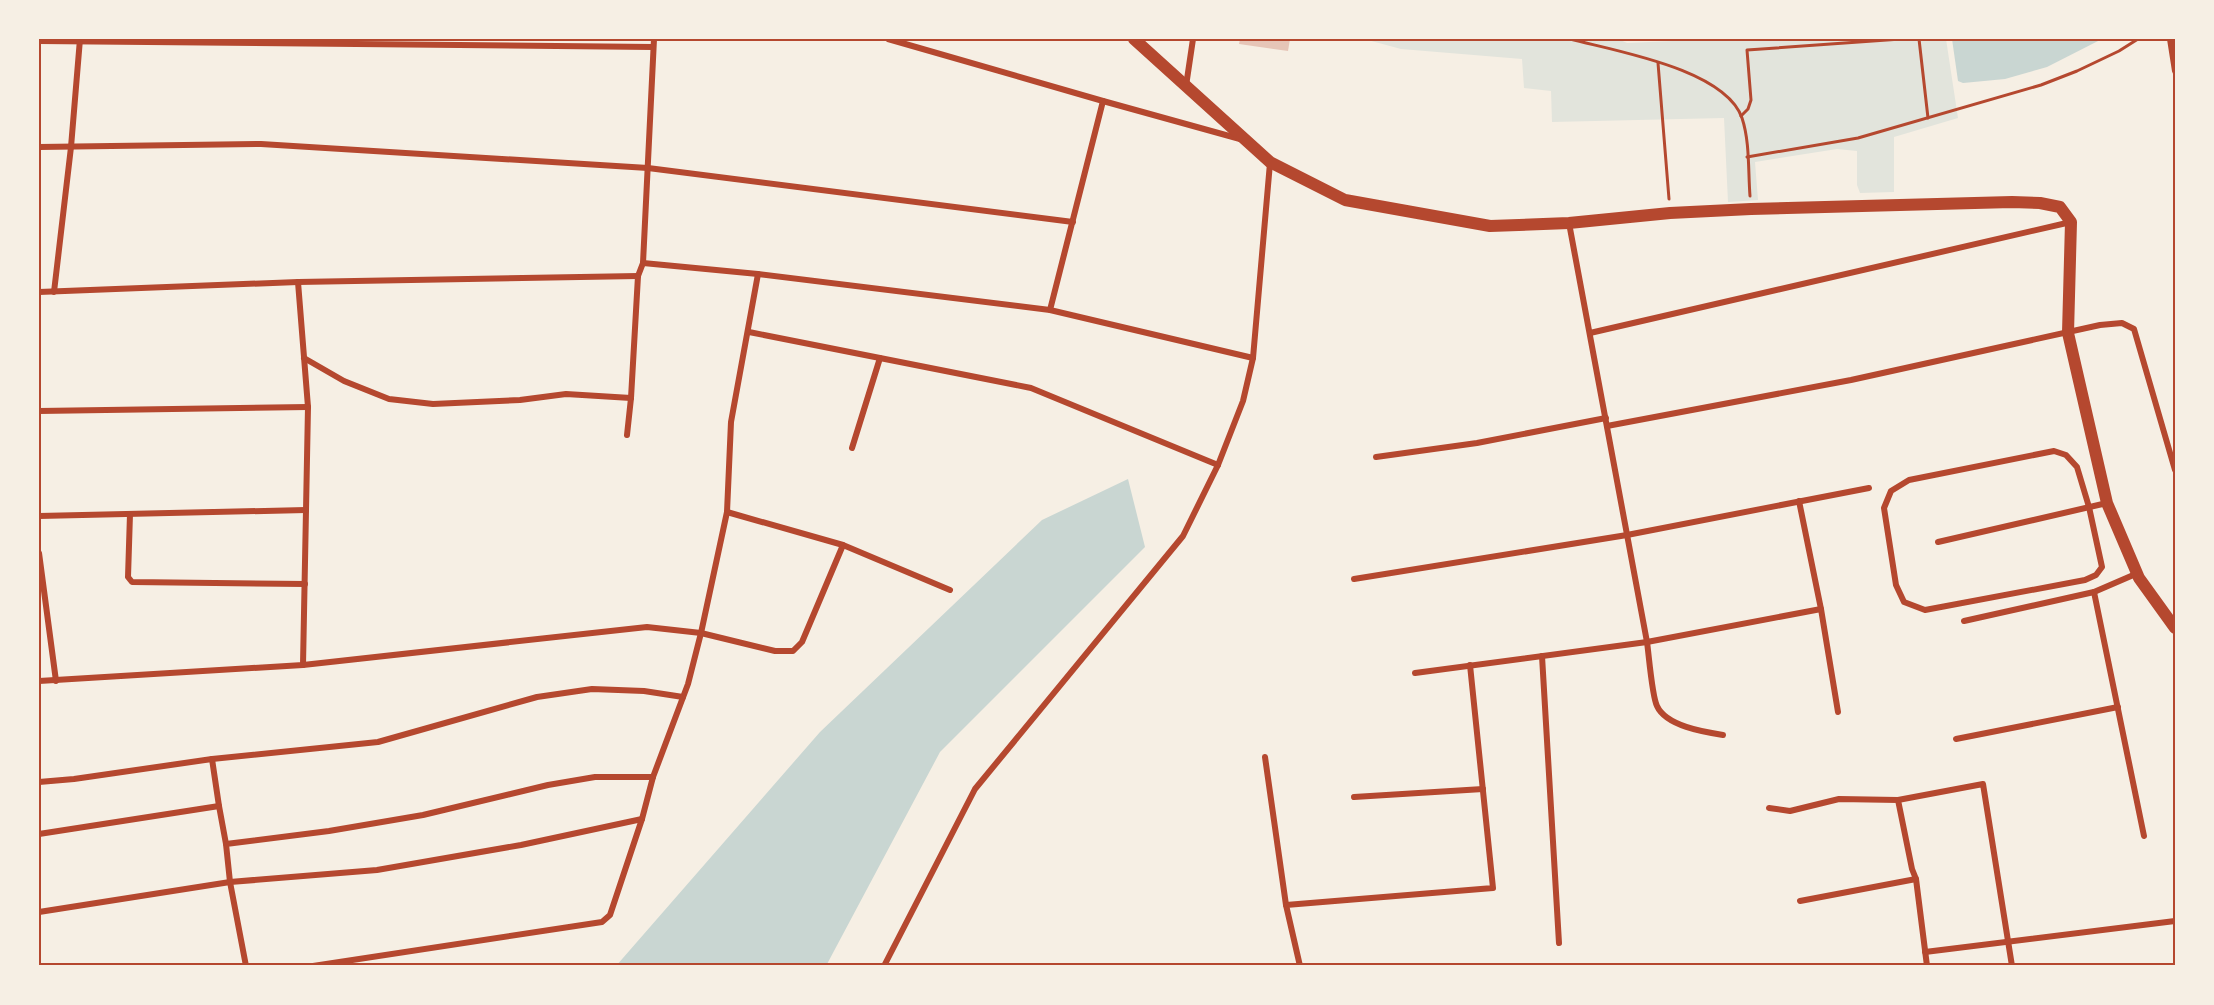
<svg xmlns="http://www.w3.org/2000/svg" width="2214" height="1005" viewBox="0 0 2214 1005" font-family="'Sofia Sans Condensed',sans-serif">
<style>
.green{fill:#e2e4dc}
.water{fill:#c9d6d2}
.building{fill:#e6c5b7}
.lines{fill:none;stroke-linecap:round;stroke-linejoin:round}
.path{stroke:#b5482f;stroke-width:3}
.minor{stroke:#b5482f;stroke-width:6}
.secondary{stroke:#b5482f;stroke-width:12}
.neatline{fill:none;stroke:#b5482f;stroke-width:2}
</style>
<rect width="100%" height="100%" fill="#f6efe4"/>
<path class="green" d="M1364,39H1618L1627,43L1719,39H1946L1958,118L1894,137V192L1860,193L1857,185V151L1837,149L1755,162L1758,200L1728,202L1724,118L1552,122L1551,91L1524,88L1522,59L1401,49Z"/>
<g class="water">
<path d="M1952,39H2102L2047,67L2005,79L1963,83L1958,81Z"/>
<path d="M1128,479L1145,547L940,752L826,966H616L820,732L1042,520Z"/>
</g>
<path class="building" d="M1240,39H1290L1288,51L1239,44Z"/>
<g class="lines">
<g class="path">
<path d="M1570,39C1615,51 1725,69 1742,118C1750,142 1748,171 1750,196"/>
<path d="M1919,39L1928,118"/>
<path d="M1658,63L1669,199"/>
<path d="M1741,116L1748,109L1751,100L1747,50L1901,39"/>
<path d="M1747,157L1858,138L2041,85L2077,71L2119,51L2138,39"/>
</g>
<g class="minor">
<path d="M888,39L1103,101L1240,139"/>
<path d="M2170,39L2175,71"/>
<path d="M39,41L653,47"/>
<path d="M1186,86L1193,39"/>
<path d="M39,147L261,144L648,168L1073,222"/>
<path d="M1569,223L1647,642C1649,656 1652,696 1657,706C1666,726 1704,732 1723,735"/>
<path d="M643,263L758,274L1050,310L1253,358"/>
<path d="M298,282L308,407L303,665"/>
<path d="M39,292L298,282L638,276"/>
<path d="M54,292L71,147L80,39"/>
<path d="M1050,310L1103,101"/>
<path d="M749,332L1031,388L1218,465"/>
<path d="M1590,333L2071,222"/>
<path d="M304,358L344,381L389,399L433,404L520,400L566,394L631,398"/>
<path d="M39,411L308,407"/>
<path d="M1607,426L1851,380L2100,325L2122,323L2134,329L2175,470"/>
<path d="M627,435L631,398L638,276L643,263L654,39"/>
<path d="M852,448L880,358"/>
<path d="M2054,451L2066,455L2077,467L2089,507L2102,567L2096,575L2085,580L1925,610L1904,602L1896,585L1884,508L1891,491L1909,480Z"/>
<path d="M1376,457L1477,443L1606,418"/>
<path d="M1799,501L1821,609L1838,712"/>
<path d="M727,512L843,545L950,590"/>
<path d="M130,514L128,577L132,582L305,584"/>
<path d="M39,516L306,510"/>
<path d="M1938,542L2107,503"/>
<path d="M39,553L56,681"/>
<path d="M1354,579L1627,535L1869,488"/>
<path d="M2094,592L2144,836"/>
<path d="M1964,621L2094,592L2138,573"/>
<path d="M1542,656L1559,943"/>
<path d="M1415,673L1647,642L1821,609"/>
<path d="M39,681L303,665L647,627L701,633L775,651H793L802,642L843,545"/>
<path d="M1956,739L2118,707"/>
<path d="M1265,757L1286,905L1300,966"/>
<path d="M212,759L219,806"/>
<path d="M39,782L74,779L212,759L378,742L537,697L592,689L644,691L683,697"/>
<path d="M1354,797L1483,789"/>
<path d="M1898,800L1983,784L2012,966"/>
<path d="M1769,808L1790,811L1839,799L1898,800L1912,869L1916,879L1927,966"/>
<path d="M39,834L219,806L226,844"/>
<path d="M1800,901L1916,879"/>
<path d="M1286,905L1493,888L1470,665"/>
<path d="M39,912L230,882L377,870L521,845L642,819"/>
<path d="M1925,952L2175,921"/>
<path d="M246,966L230,882L226,844L329,831L423,815L548,785L595,777H653"/>
<path d="M313,966L602,922L610,915L642,819L653,777L688,684L701,633L727,512L731,422L758,274"/>
<path d="M884,966L975,789L1183,536L1218,465L1243,401L1253,358L1270,163"/>
</g>
<path class="secondary" d="M1134,39L1270,162L1345,200L1490,226L1569,223L1670,213L1751,209L2012,202L2040,203L2060,207L2071,222L2068,333L2107,503L2139,578L2175,628"/>
</g>
<rect width="2214" height="1005" fill="none" stroke="#f6efe4" stroke-width="81"/>
<rect x="40" y="40" width="2134" height="924" class="neatline"/>
</svg>
